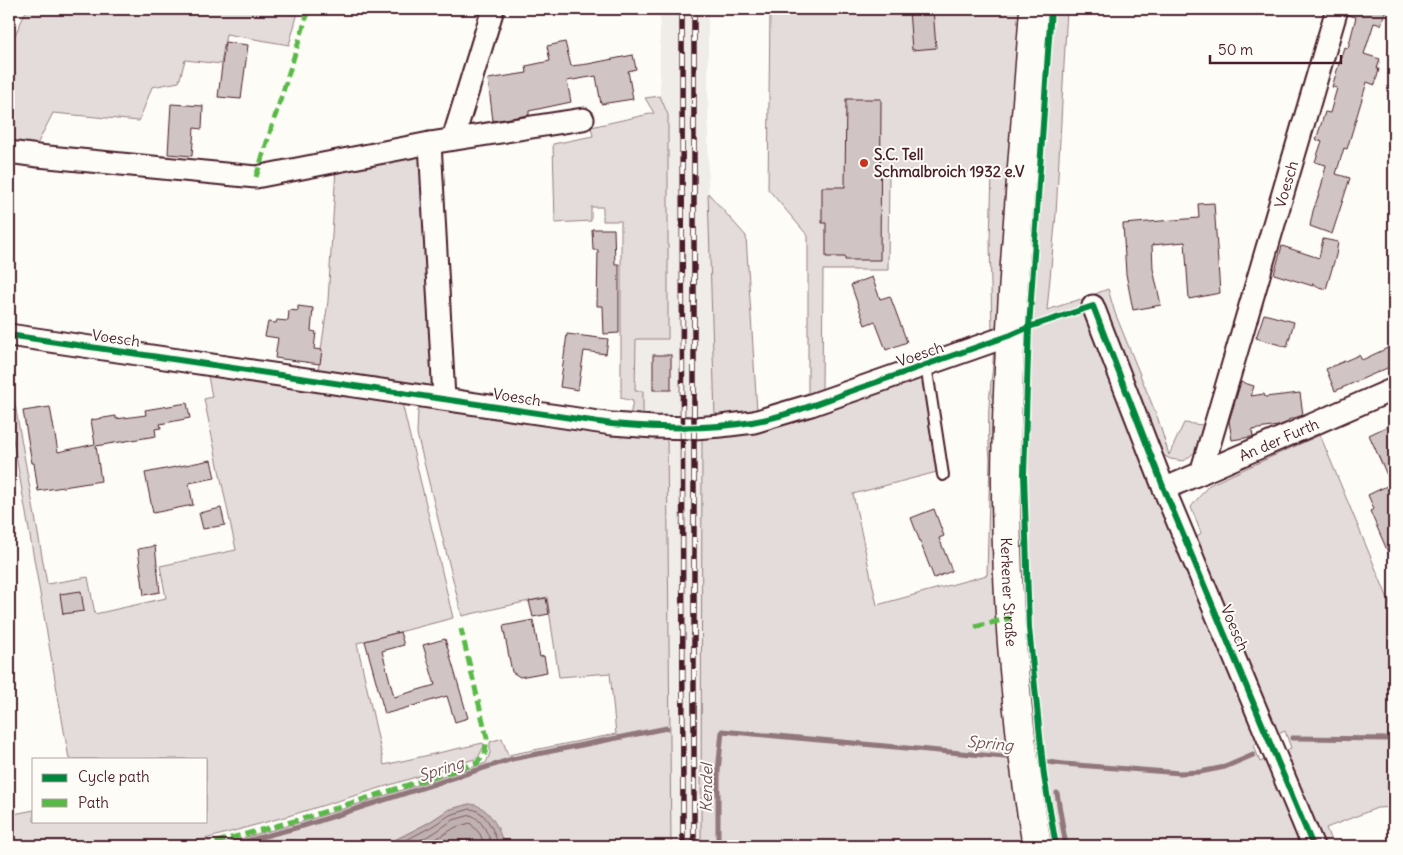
<svg xmlns="http://www.w3.org/2000/svg" width="1403" height="855" viewBox="0 0 1403 855" font-family="Delius,sans-serif">
<style>
.built{fill:#f0ece8}
.green{fill:#e3dcda;stroke:#967e82}
.water{fill:#c0b1b1;stroke:#91777b}
.lines{fill:none;stroke-linecap:round;stroke-linejoin:round}
.shore{stroke:#795961;stroke-width:1}
.stream{stroke:#91777b;stroke-width:5}
.building{fill:#d0c5c4;stroke:#4a1f2b}
.service-casing{stroke:#4a1f2b;stroke-width:14}
.minor-casing{stroke:#4a1f2b;stroke-width:25}
.primary-casing{stroke:#4a1f2b;stroke-width:31}
.service{stroke:#fdfcf7;stroke-width:10}
.minor{stroke:#fdfcf7;stroke-width:21}
.primary{stroke:#fdfcf7;stroke-width:28}
.rail-casing{stroke:#4a1f2b;stroke-width:5.5}
.rail{stroke:#fdfcf7;stroke-width:4;stroke-dasharray:11;stroke-linecap:butt}
.quiet{stroke:#58b947;stroke-width:5;stroke-dasharray:10 5;stroke-linecap:butt}
.cycleway-casing{stroke:#fdfcf7;stroke-width:9}
.cycleway{stroke:#00873e;stroke-width:6}
.poi-dot{fill:#c8321e;stroke:#fdfcf7;stroke-width:2}
.labels{text-anchor:middle;dominant-baseline:central;stroke-width:4;stroke-linejoin:round;paint-order:stroke}
.poi-label{font-size:15px;font-weight:bold;fill:#4a1f2b;stroke:#fdfcf7;text-anchor:start}
.street-label{font-size:15px;fill:#4a1f2b;stroke:#fdfcf7}
.water-label{font-size:16px;font-style:italic;fill:#73525a;stroke:#fdfcf7}
</style>
<rect width="100%" height="100%" fill="#fdfcf7"/>
<filter id="ink" filterUnits="userSpaceOnUse"><feTurbulence type="fractalNoise" baseFrequency=".02" numOctaves="2"/><feDisplacementMap in="SourceGraphic" scale="10" xChannelSelector="R" yChannelSelector="G"/><feConvolveMatrix kernelMatrix="1 2 1 2 8 2 1 2 1" color-interpolation-filters="sRGB"/></filter>
<g filter="url(#ink)">
<path class="built" d="M660,9H708V193L715,417L702,418L701,846H671L667,437L643,417V392H635L636,338H668V115L660,96Z"/>
<g class="green">
<path d="M27,9H299L289,45L226,34L221,64L185,60L179,82L152,87L139,121L53,113L34,150L9,147V48Z"/>
<path d="M770,9H1024L1001,320L992,330L990,241L992,172L889,170L888,270H823L822,391L808,396V236L768,189Z"/>
<path d="M1044,9H1067L1056,214L1047,310L1081,299L1262,741L1254,745L1260,762L1269,758L1306,846H701L702,437L924,374L937,472L853,494L877,605L987,575L990,459C988,437 988,414 990,393C991,378 994,365 993,350L1003,357L1026,657C1023,595 1019,534 1020,472C1023,318 1035,163 1044,9Z"/>
<path d="M660,96L668,115V339H636L635,391H643V417L630,416L633,401L621,398V221H603V207H591V221L555,223L553,144L593,136L591,127L654,113L645,98Z"/>
<path d="M425,150L438,388L318,371L328,301L336,168Z"/>
<path d="M708,193L746,236L757,411L715,417Z"/>
<path d="M1108,289L1115,313L1158,419L1169,455L1184,423L1203,425L1195,452L1184,461L1170,459L1158,452L1095,294Z"/>
<path d="M9,371L47,584L88,577L95,614L166,598L160,566L236,550L204,399L212,397L208,376L402,403L453,618L357,643L384,765L483,743L484,746L478,758L295,814L180,846H9V815L34,810V821H206V759H69L9,416Z"/>
<path d="M424,405L667,437L671,846H504L496,825L469,804L448,810L428,823L395,840L387,846H214L305,821L486,763L490,753V742L502,738L508,755L616,734L610,673L559,677L547,597L462,616L417,434L418,410Z"/>
<path d="M1320,435L1394,613V807L1377,808L1326,828L1333,846H1321L1282,752L1291,748L1285,731L1276,735L1196,538L1201,533L1191,507L1209,485Z"/>
</g>
<path class="water" d="M469,804C489,804 500,830 504,846H387L395,840L428,823L448,810Z"/>
<g class="lines">
<g class="shore">
<path d="M395,846L431,827L450,815L470,809C487,810 494,833 499,846"/>
<path d="M408,846L434,833L453,820L471,815C483,820 488,835 493,846"/>
<path d="M424,846L456,827L470,823L480,834L485,846"/>
</g>
<g class="stream">
<path d="M1292,738L1394,739"/>
<path d="M1031,760L1064,764L1180,773L1200,772L1225,767L1253,755"/>
<path d="M1057,793L1066,846"/>
<path d="M227,846L303,826L512,759L667,728"/>
<path d="M718,846V772L722,731L1015,758"/>
</g>
</g>
<g class="building">
<path d="M933,9L936,48L912,50L909,10Z"/>
<path d="M1349,9H1386L1381,25L1374,23L1364,54L1380,59L1377,69H1379L1375,85L1367,82L1347,149L1344,148L1336,174L1350,178L1332,234L1310,226L1313,211L1321,188L1326,165L1315,162L1322,141L1316,140L1325,112L1330,113L1337,88L1332,87L1344,47L1348,48L1356,17L1348,15Z"/>
<path d="M225,42L248,45L241,99L218,97Z"/>
<path d="M565,42L571,66L588,64L633,55L636,69L628,71L633,99L601,104L596,76L567,81L571,102L529,111V115L493,121L488,79L527,73L526,66L550,61L547,46Z"/>
<path d="M846,99H881L880,260H845V257H826V223H822V187H845Z"/>
<path d="M171,104L203,106L202,129L194,128L192,156L168,154Z"/>
<path d="M1214,203L1220,293L1189,299L1185,242L1152,245L1153,269L1161,305L1133,310L1126,274L1123,224L1199,218L1198,204Z"/>
<path d="M592,229H614L615,264H619V333L604,334L603,306H597L598,250H593Z"/>
<path d="M1323,239L1338,242L1336,255L1326,289L1315,286L1313,283V286L1274,274L1282,246L1319,258Z"/>
<path d="M872,277L880,299L890,296L907,342L886,350L875,321L865,325L851,285Z"/>
<path d="M298,306L313,308L311,331L316,332L314,349L322,350L320,364L275,358L278,338L265,336L268,322L276,323L277,320L288,321L289,310L298,311Z"/>
<path d="M1264,314L1294,322L1287,347L1256,338Z"/>
<path d="M567,334L608,339L606,354L584,351L578,390L560,387Z"/>
<path d="M1394,345V365L1335,391L1326,369L1359,355L1362,360Z"/>
<rect x="653" y="355" width="18" height="35"/>
<path d="M1241,382L1254,386L1251,396L1264,394L1265,397L1300,393L1303,415L1288,420V422L1278,426L1252,430L1253,437H1251L1232,440L1229,421Z"/>
<path d="M187,403L190,418L160,424L161,428L155,429L156,436L96,446L101,481L38,491L34,463H32L23,411L50,407L58,452L95,444L91,420L116,416V419L146,415L145,410Z"/>
<path d="M1390,425L1394,435V566L1370,511L1374,509L1368,495L1391,484L1369,435Z"/>
<path d="M211,460L215,478L189,483L193,505L153,513L145,473Z"/>
<path d="M221,508L225,525L203,529L199,513Z"/>
<path d="M934,509L944,536L939,538L952,571L934,578L911,518Z"/>
<path d="M155,546L160,592L144,595L138,549Z"/>
<path d="M81,591L84,611L63,614L60,594Z"/>
<path d="M546,598L549,614L533,617L529,601Z"/>
<path d="M533,620L540,657L544,656L547,672L520,677L512,672L503,626Z"/>
<path d="M400,632L404,645L382,651L394,697L435,685L423,645L445,639L468,718L455,722L447,696L385,714L365,641Z"/>
</g>
<g class="lines">
<g class="service-casing">
<path id="service" d="M926,365L943,475"/>
</g>
<g class="minor-casing">
<g id="minor">
<path d="M453,139L493,9"/>
<path d="M430,143L444,398"/>
<path d="M9,152L38,156L256,177L430,143L583,119"/>
<path d="M1093,306L1164,489L1313,846"/>
<path d="M9,335L612,424L654,427L694,428L721,426L754,422L811,405L1011,335"/>
<path id="s1" d="M1201,473L1337,9"/>
<path id="s2" d="M1164,489L1394,389"/>
</g>
</g>
<g class="primary-casing">
<g id="primary">
<path id="s3" d="M1034,9C1023,166 1007,323 1006,481C1006,603 1016,726 1037,846"/>
</g>
</g>
<use href="#service" class="service"/>
<use href="#minor" class="minor"/>
<use href="#primary" class="primary"/>
<g class="rail-casing">
<g id="rail">
<path d="M682,9L683,846"/>
<path d="M694,9V846"/>
</g>
</g>
<use href="#rail" class="rail"/>
<g class="quiet">
<path d="M256,177L309,9"/>
<path d="M975,627L1010,618"/>
<path d="M201,846L298,820L477,763L485,754L487,738L461,629"/>
</g>
<g class="cycleway-casing">
<g id="cycleway">
<path d="M1051,9L1029,327L1024,474L1029,628L1044,776L1056,846"/>
<path d="M9,335L612,424C659,428 706,430 752,422C788,416 823,401 857,389C908,371 959,353 1011,335L1029,327L1093,306L1164,489L1313,846"/>
</g>
</g>
<use href="#cycleway" class="cycleway"/>
</g>
</g>
<circle class="poi-dot" cx="864" cy="163" r="5"/>
<g class="labels">
<g class="poi-label">
<text x="874" y="154">S.C. Tell<tspan x="874" dy="17">Schmalbroich 1932 e.V</tspan></text>
</g>
<g class="street-label">
<text stroke="none"><textPath href="#s1" startOffset="301">Voesch</textPath></text>
<text transform="translate(116 338) rotate(8)">Voesch</text>
<text transform="translate(920 354) rotate(-19)">Voesch</text>
<text transform="translate(517 397) rotate(9)">Voesch</text>
<text stroke="none"><textPath href="#s2" startOffset="125">An der Furth</textPath></text>
<text stroke="none"><textPath href="#s3" startOffset="584">Kerkener Straße</textPath></text>
<text transform="translate(1235 628) rotate(67)">Voesch</text>
</g>
<g class="water-label">
<text transform="translate(990 743) rotate(5)">Spring</text>
<text transform="translate(441 769) rotate(-18)">Spring</text>
<text transform="translate(706 788) rotate(-89)">Kendel</text>
</g>
</g>
<rect width="1403" height="855" fill="none" stroke="#fdfcf7" stroke-width="30"/>
<rect x="15" y="15" width="1373" height="825" fill="none" stroke="#4a1f2b" stroke-width="2" filter="url(#ink)"/>
<rect x="32" y="758" width="175" height="65" fill="#fdfcf7" stroke="#b5a4a5"/>
<rect x="42" y="774" width="25" height="8" fill="#00873e" stroke="#b5a4a5"/>
<text x="78" y="782" font-size="15" fill="#4a1f2b">Cycle path</text>
<rect x="42" y="799" width="25" height="8" fill="#58b947" stroke="#b5a4a5"/>
<text x="78" y="808" font-size="15" fill="#4a1f2b">Path</text>
<path d="M1210 55v8h131v-8" fill="none" stroke="#4a1f2b" stroke-width="2.5"/>
<text x="1218" y="55" font-size="15" fill="#4a1f2b" stroke="#fdfcf7" stroke-width="4" paint-order="stroke">50 m</text>
</svg>
